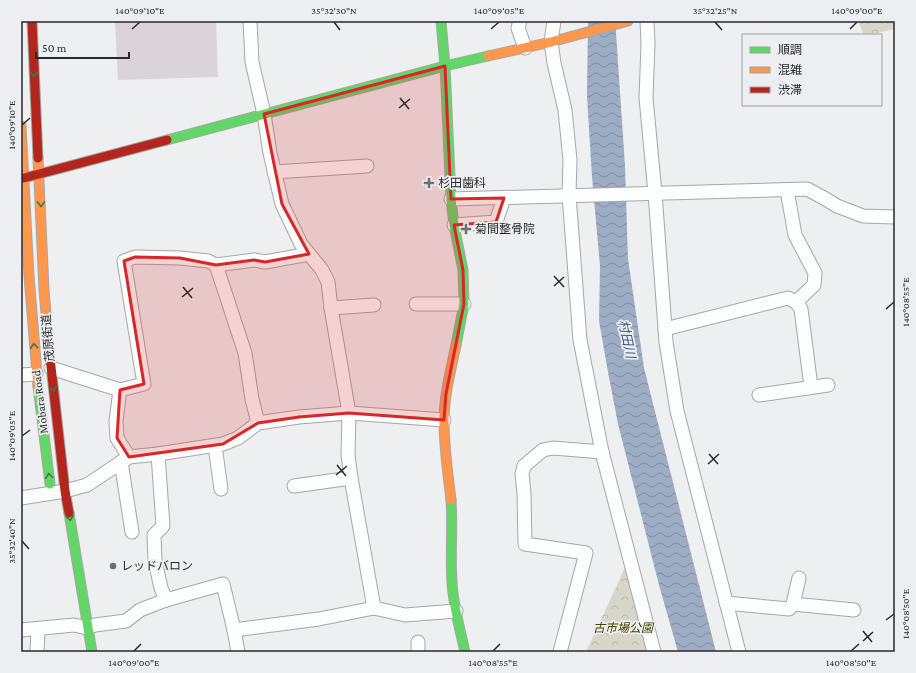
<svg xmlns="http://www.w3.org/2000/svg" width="916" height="673" viewBox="0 0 916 673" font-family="'Crimson Pro','Noto Sans JP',serif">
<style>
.park{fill:url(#park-crowns)}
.water{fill:url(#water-waves)}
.building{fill:#dad3d7}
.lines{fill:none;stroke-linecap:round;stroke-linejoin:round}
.street-casing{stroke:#a6a7a8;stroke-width:15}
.fast-casing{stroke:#a6a7a8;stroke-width:11}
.slow-casing{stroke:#a6a7a8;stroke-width:11}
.jam-casing{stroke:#a6a7a8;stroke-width:11}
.street{stroke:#fcfdfd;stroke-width:13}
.fast{stroke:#63d668;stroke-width:9}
.slow{stroke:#ff974d;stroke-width:9}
.jam{stroke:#b3261e;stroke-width:9}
.oneway{stroke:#437746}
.marked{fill:#d62828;fill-opacity:0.2;stroke:#d62828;stroke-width:3;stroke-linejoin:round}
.ticks{fill:none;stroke:#29292a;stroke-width:1.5}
.poi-dot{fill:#6e6e6f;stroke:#edeef1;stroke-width:1.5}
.labels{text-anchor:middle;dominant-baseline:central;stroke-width:3.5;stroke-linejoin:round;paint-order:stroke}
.poi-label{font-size:12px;fill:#29292a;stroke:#edeef1;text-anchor:start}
.street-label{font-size:12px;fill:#29292a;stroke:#edeef1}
.park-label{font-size:12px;font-style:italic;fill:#444500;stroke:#edeef1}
.water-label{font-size:13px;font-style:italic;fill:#365986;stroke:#edeef1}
.neatline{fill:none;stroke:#29292a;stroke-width:1.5}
.ticks-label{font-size:10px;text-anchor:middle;fill:#29292a}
</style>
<defs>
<pattern id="park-crowns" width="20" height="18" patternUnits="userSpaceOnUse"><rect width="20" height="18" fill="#d6d7c8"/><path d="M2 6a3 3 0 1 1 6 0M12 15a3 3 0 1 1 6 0" fill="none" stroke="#b8b9ac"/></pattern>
<pattern id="water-waves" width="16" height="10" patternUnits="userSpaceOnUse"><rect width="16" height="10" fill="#9dadc3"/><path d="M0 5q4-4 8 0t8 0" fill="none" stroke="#808d9f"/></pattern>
</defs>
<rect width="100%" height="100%" fill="#eeeff0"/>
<g class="park">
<path d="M858,21H895V29L868,35H864Z"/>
<path d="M629,559L654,652H586Z"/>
</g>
<path class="water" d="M588,21H616V33L625,166L628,259L644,368L716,652H678L659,585L618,424L608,372L599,321L600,266L592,177L587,96Z"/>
<path class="building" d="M115,21H216L218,77L118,80Z"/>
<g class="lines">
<g class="street-casing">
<g id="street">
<path d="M250,21L252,62L264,114L270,153L282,204L301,244L322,270L328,282L331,308L349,413L348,455L351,478L374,608"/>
<path d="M520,21L518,28L525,48"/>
<path d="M554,21L551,42L554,63L565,110L570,160L569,195L580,340L602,452L654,652"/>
<path d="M647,21L648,44L646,98L655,193L666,342L677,411L739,652"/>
<path d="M274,172L367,166"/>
<path d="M787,190L795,235L815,273L814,285L796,302"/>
<path d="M451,199L807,189L824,198L837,206L863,216L895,217"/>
<path d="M454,225L496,222L504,198"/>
<path d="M216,265L245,353L252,399L258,423"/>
<path d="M416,304H464"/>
<path d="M331,308L374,305"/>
<path d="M665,329L788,298L796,302L801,309L811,387"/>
<path d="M51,368L120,390L144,384L124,261L135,257L180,258L208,261L216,265L254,260L265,262L309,254"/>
<path d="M21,375L36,374"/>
<path d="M120,390L116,421L117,438L129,457"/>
<path d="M759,395L828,385"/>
<path d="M215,446L221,489"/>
<path d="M158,454L163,526L154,535L155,561L161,588L166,600L223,584L234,630L238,652"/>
<path d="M121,462L132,532"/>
<path d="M294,486L351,478"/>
<path d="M21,498L65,491L87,485L129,457L158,454L223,444L238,438L258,423L299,417L349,413L444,420"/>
<path d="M726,603L789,609L793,604L799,578"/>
<path d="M793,604L854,610"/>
<path d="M21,630L74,625L87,628L95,625L126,621L140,610L166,600"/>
<path d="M234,630L319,619L374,608L405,615L456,611"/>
<path d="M37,652L38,629"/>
<path d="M418,652V642"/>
<path d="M560,652L586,553L525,544L524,493L522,474L524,466L543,450L553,448L602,452"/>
</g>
</g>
<g class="fast-casing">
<g id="fast">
<path d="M441,21L445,66L451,199L454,225L463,270L464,304L456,345"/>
<path d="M167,140L445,66L488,56"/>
<path d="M38,386L50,484"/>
<path d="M451,500C453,527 450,554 452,582C453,605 460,629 465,652"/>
<path d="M69,513L92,652"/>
</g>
</g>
<g class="slow-casing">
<g id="slow">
<path d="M488,56L551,42L628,21"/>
<path d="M21,126L29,276L38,386"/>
<path d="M38,158L44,290L49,349"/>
<path d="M451,500C448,474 444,447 444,421C444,395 451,370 456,345"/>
</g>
</g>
<g class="jam-casing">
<g id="jam">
<path d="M32,21L38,158"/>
<path d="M24,178L167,140"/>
<path d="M49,349L65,491L69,513"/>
</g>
</g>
<use href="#street" class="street"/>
<use href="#fast" class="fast"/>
<use href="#slow" class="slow"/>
<use href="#jam" class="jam"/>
</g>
<defs><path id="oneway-chevron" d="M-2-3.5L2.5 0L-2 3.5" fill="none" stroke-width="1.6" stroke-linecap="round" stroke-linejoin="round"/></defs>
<g class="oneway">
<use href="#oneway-chevron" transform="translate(34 74) rotate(87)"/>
<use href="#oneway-chevron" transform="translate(41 204) rotate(88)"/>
<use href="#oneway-chevron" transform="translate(34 346) rotate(-94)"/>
<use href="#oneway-chevron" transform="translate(53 389) rotate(83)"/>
<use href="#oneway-chevron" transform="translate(49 476) rotate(-97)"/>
<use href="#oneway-chevron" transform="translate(70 518) rotate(81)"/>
</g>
<path class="marked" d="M445,66L451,199L504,198L496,222L454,225L463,270L464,304L446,394L444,420L349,413L299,417L258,423L223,444L129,457L117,438L120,390L144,384L124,261L135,257L180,258L216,265L254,260L265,262L309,254L282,204L264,114Z"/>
<path class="ticks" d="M334,22L340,30M715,22L722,30M132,29L140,22M491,29L499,22M850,29L857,22M400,98L409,109M399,108L410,99M22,125L30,118M554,276L564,287M554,286L564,277M183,287L192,298M182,297L193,288M886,309L894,302M22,436L30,430M709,454L718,464M708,464L719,454M337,465L346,476M336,475L347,466M22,541L29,549M886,620L894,614M863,631L872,642M863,641L873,632M134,651L141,644M493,651L500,644M851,651L859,644"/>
<g class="poi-dot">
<path d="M427 177h4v4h4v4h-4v4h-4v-4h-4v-4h4z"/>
<path d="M464 223h4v4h4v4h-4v4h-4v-4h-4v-4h4z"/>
<circle cx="113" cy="566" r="4"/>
</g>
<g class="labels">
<g class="poi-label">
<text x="438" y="183">杉田歯科</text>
<text x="475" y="229">菊間整骨院</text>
<text x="121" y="566">レッドバロン</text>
</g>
<g class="street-label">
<text transform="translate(48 338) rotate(-95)">茂原街道</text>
<text transform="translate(40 402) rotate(-97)">Mobara Road</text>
</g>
<g class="park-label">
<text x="623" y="628">古市場公園</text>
</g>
<g class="water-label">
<text transform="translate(627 339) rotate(78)">村田川</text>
</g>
</g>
<rect width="916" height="673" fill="none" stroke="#edeef1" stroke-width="44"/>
<rect x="742" y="34" width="140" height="72" fill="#edeef1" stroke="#9f9fa1"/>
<rect x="750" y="47" width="20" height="6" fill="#63d668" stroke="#9f9fa1"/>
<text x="778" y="54" font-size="12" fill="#29292a">順調</text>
<rect x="750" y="67" width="20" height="6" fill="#ff974d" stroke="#9f9fa1"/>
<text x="778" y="74" font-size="12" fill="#29292a">混雑</text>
<rect x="750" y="87" width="20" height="6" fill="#b3261e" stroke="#9f9fa1"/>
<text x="778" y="94" font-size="12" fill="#29292a">渋滞</text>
<path d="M36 52v6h93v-6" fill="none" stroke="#29292a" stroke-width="2"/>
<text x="42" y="52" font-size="12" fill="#29292a" stroke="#edeef1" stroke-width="3" paint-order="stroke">50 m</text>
<rect x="22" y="22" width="872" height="629" class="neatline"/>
<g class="ticks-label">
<text x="140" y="14">140°09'10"E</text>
<text x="334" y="14">35°32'30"N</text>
<text x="499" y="14">140°09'05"E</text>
<text x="715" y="14">35°32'25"N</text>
<text x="857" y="14">140°09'00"E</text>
<text transform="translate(11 125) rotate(-90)" y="4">140°09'10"E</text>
<text transform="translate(905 302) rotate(-90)" y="4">140°08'55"E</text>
<text transform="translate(11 436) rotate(-90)" y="4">140°09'05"E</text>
<text transform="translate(11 541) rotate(-90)" y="4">35°32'40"N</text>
<text transform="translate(905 614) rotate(-90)" y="4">140°08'50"E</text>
<text x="134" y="666">140°09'00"E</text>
<text x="493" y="666">140°08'55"E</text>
<text x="851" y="666">140°08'50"E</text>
</g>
</svg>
